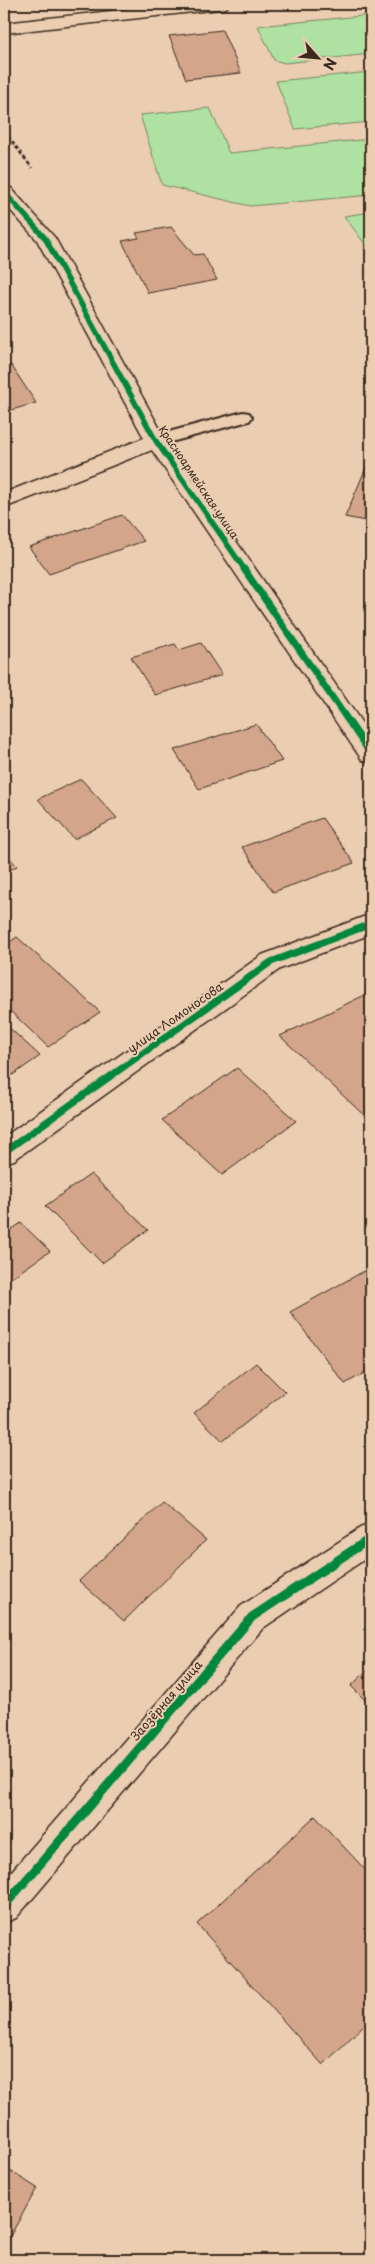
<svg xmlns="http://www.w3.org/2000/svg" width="375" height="2264" viewBox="0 0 375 2264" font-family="'Playpen Sans',sans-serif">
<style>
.green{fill:#aee1a2;stroke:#748660}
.building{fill:#d3a68b;stroke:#3b2a1e}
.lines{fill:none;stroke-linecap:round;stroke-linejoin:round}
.service-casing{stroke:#3b2a1e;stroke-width:4}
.minor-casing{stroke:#3b2a1e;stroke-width:3}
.path{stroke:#3b2a1e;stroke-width:2.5;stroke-dasharray:4 2.5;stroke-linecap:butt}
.service{fill:#ebcdb2;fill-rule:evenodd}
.minor{fill:#ebcdb2;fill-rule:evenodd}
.cycleway-far2-casing{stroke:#ebcdb2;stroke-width:8}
.cycleway-far1-casing{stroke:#ebcdb2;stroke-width:10}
.cycleway-casing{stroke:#ebcdb2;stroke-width:12}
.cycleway-far2{stroke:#00873e;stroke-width:5.5}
.cycleway-far1{stroke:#00873e;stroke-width:7}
.cycleway{stroke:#00873e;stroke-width:9}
.labels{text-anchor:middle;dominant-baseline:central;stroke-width:4;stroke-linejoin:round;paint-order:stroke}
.far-street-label{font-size:11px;fill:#3b2a1e;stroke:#ebcdb2}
.street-label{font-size:12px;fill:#3b2a1e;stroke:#ebcdb2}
</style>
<rect width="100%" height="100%" fill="#ebcdb2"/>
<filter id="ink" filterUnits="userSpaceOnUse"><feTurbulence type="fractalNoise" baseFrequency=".02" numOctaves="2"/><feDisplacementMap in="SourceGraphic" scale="10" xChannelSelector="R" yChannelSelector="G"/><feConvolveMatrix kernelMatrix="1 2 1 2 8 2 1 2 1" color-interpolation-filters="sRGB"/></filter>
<g filter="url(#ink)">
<g class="green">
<path d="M371,15V54L285,63L274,60L258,26Z"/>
<path d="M371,72V122L295,129L276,81Z"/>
<path d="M210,108L229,153L371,139V195L250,206L162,185L140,115Z"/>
<path d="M371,212V252L344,216Z"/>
</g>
<g class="building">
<path d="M222,30L241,73L186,79L169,36Z"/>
<path d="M171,227L194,255L203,254L217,280L148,293L122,241L139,238L136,233Z"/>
<path d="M11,365L36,403L4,412V367Z"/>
<path d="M371,456V522L345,517Z"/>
<path d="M122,515L144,541L49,574L29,547Z"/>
<path d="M201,643L222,675L155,695L131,657L175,644L179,650Z"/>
<path d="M256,724L282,761L199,789L174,750Z"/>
<path d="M81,779L117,818L74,839L38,799Z"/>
<path d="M322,818L354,863L273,892L242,847Z"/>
<path d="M4,852L17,866L4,873Z"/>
<path d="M17,937L100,1012L48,1047L4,1005V946Z"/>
<path d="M371,992V1122L280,1036Z"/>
<path d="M4,1023L40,1056L4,1081Z"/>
<path d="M237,1068L296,1121L222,1175L162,1120Z"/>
<path d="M91,1174L148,1230L102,1263L45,1206Z"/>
<path d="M21,1223L50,1251L4,1283V1235Z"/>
<path d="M366,1270L371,1277V1369L345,1384L290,1312Z"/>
<path d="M256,1363L285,1392L223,1441L194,1413Z"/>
<path d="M162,1502L206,1540L124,1621L79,1581Z"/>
<path d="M371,1667V1706L351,1686Z"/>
<path d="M315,1816L371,1876V2018L323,2065L197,1924Z"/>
<path d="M4,2167L37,2188L4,2247Z"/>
</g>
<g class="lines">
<g class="service-casing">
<path id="service" d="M243,412L249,413L252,417L249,421L156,446L150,445L147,441L150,437Z"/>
</g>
<g class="minor-casing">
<g id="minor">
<path d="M175,4H229L226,8L220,9L4,33V23Z"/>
<path d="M4,186L11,188L55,238L166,440L371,736V762L362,760L152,450L4,508V493L144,438L37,240L4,203Z"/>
<path d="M371,914V934L280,969L14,1160L4,1163V1137L262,955Z"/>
<path d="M371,1524V1555L263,1628L16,1918L4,1923V1880L241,1606L360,1528Z"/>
</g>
</g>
<path class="path" d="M4,131L32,168"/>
<use href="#service" class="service"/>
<use href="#minor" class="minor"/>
<g class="cycleway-far2-casing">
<path id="cycleway-far2" d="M4,192L45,238L156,441L245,570"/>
</g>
<g class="cycleway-far1-casing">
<g id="cycleway-far1">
<path d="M244,569L371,754"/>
<path d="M4,1152L271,962L371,924"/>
</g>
</g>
<g class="cycleway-casing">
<path id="cycleway" d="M4,1906L252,1617L371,1538"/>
</g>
<use href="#cycleway-far2" class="cycleway-far2"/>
<use href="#cycleway-far1" class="cycleway-far1"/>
<use href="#cycleway" class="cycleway"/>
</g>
</g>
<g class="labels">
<g class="far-street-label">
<text transform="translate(199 482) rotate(56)">Красноармейская улица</text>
</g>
<g class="street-label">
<text transform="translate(175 1017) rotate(-35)">улица Ломоносова</text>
<text transform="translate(166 1700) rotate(-49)">Заозёрная улица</text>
</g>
</g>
<rect width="375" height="2264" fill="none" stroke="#ebcdb2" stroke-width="20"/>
<rect x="10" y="10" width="355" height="2244" fill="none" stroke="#3b2a1e" stroke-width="2" filter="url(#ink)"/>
<g transform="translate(318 58) rotate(117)" stroke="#ebcdb2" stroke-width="4" paint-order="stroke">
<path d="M0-4L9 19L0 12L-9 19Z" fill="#3b2a1e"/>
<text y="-8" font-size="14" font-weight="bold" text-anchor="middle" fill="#3b2a1e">N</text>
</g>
</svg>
